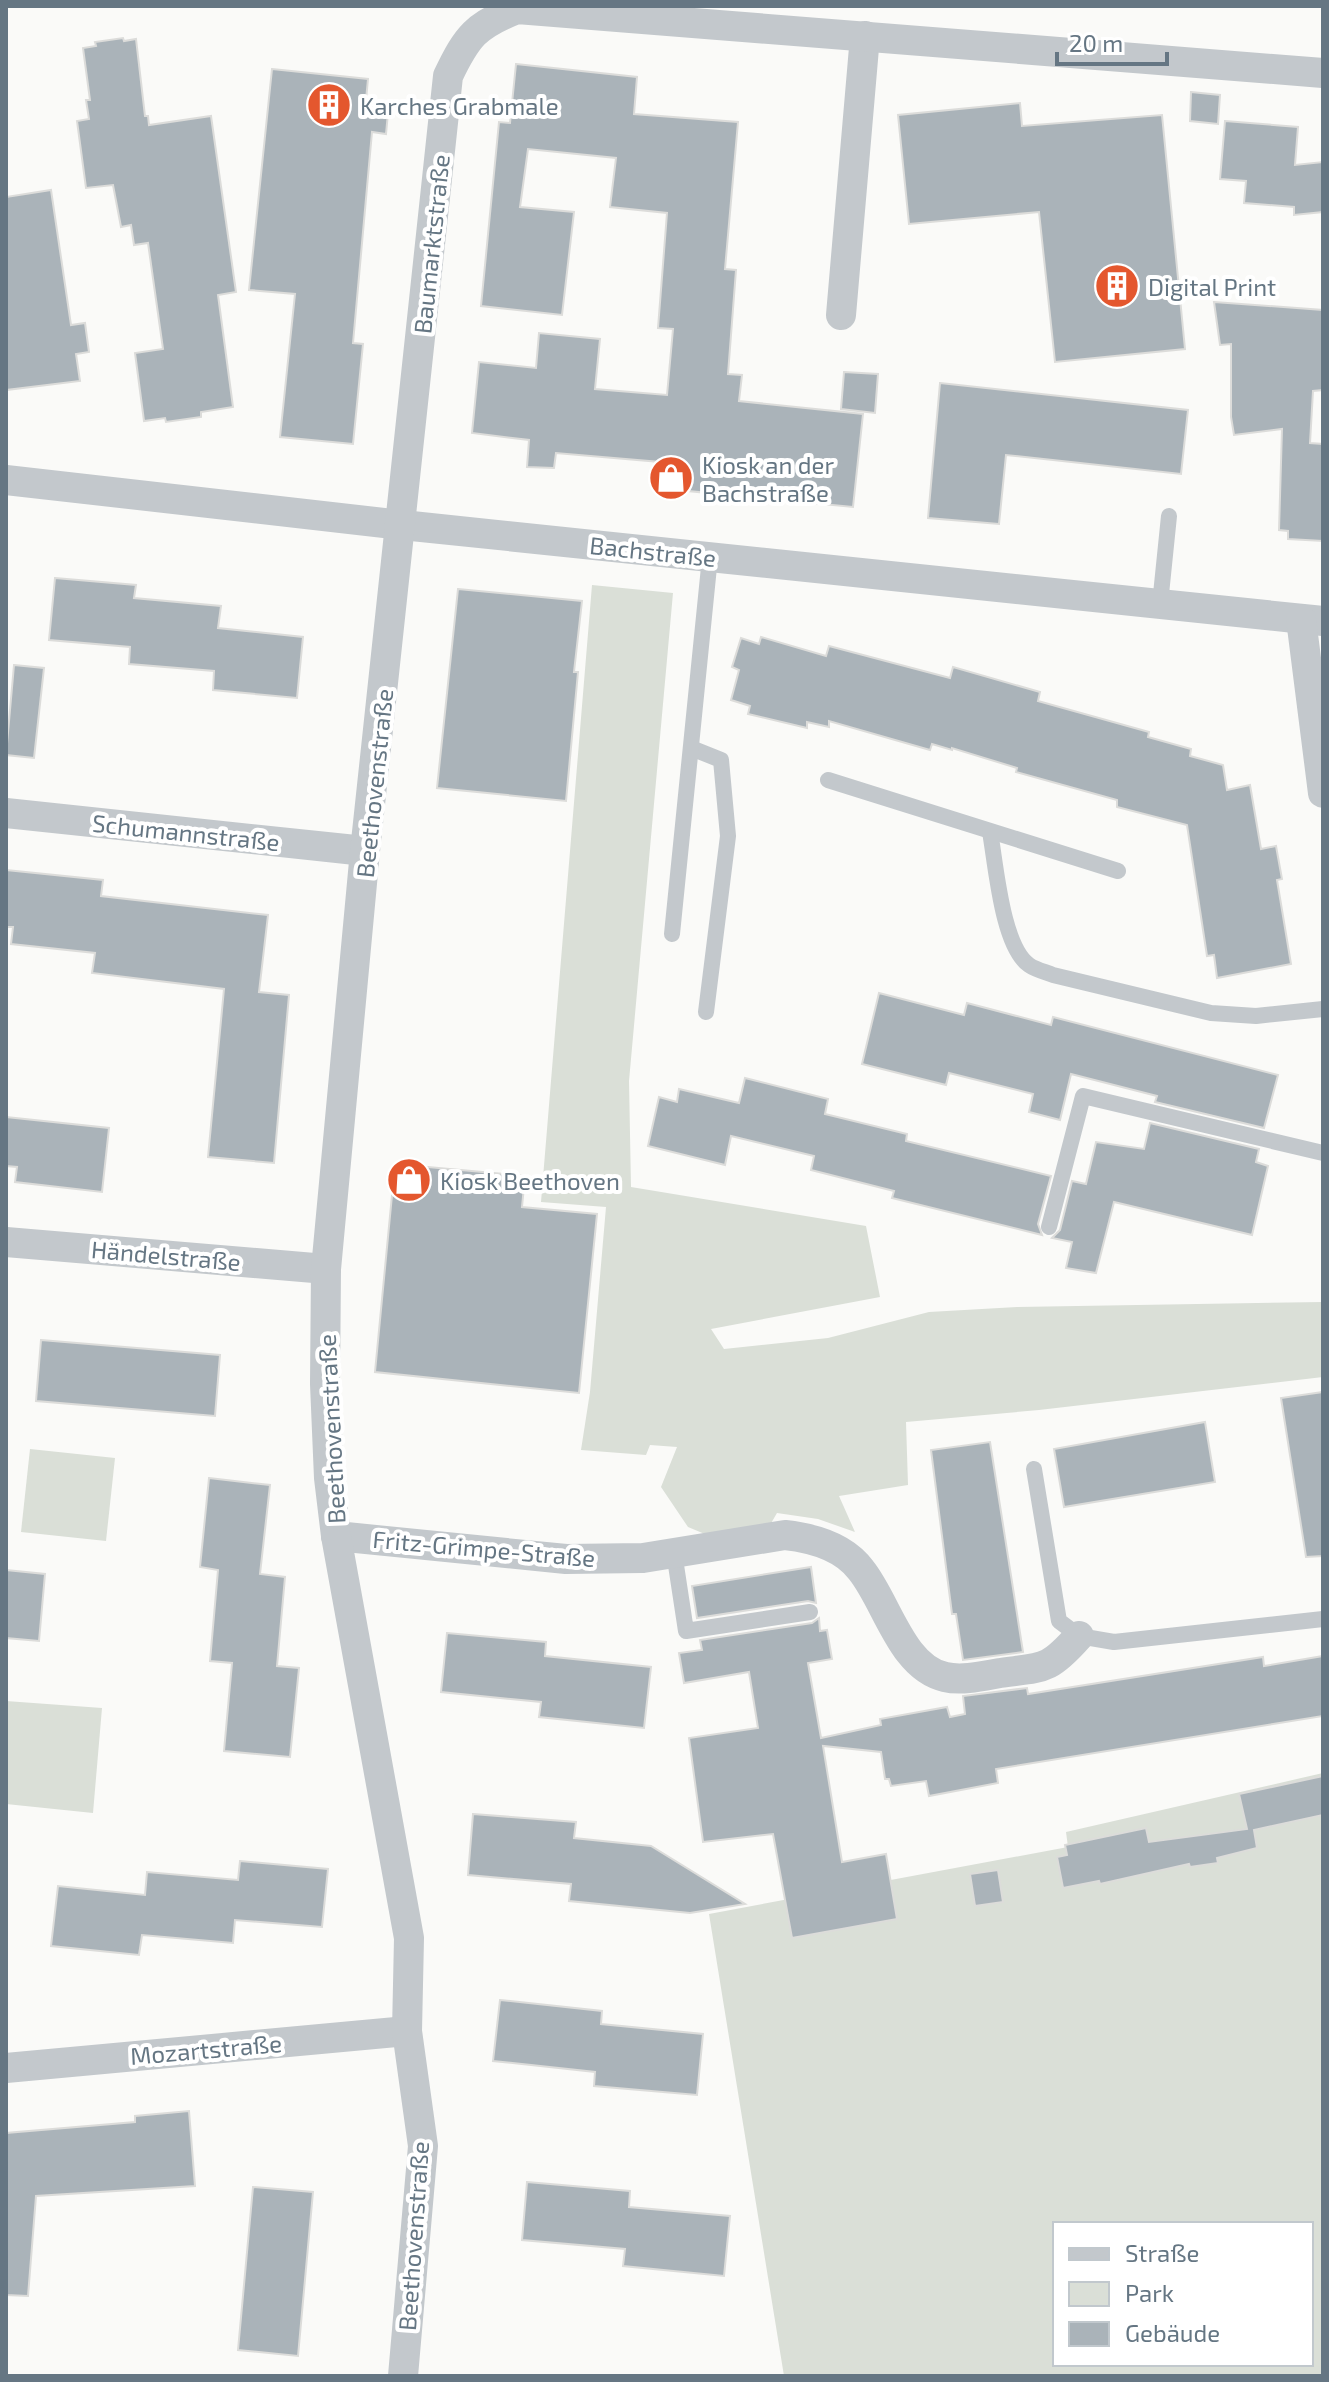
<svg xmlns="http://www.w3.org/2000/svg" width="1329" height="2382" viewBox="0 0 1329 2382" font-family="'Exo 2',sans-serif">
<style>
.green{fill:#dadfd7;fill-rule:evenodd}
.building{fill:#aab3b9;stroke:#dcdcda;stroke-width:2}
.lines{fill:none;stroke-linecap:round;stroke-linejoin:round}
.lane{stroke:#c3c8cc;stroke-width:16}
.street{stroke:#c3c8cc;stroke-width:30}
.labels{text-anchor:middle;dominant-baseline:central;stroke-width:8;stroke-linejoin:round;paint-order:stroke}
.poi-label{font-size:24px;fill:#657683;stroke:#fff;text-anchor:start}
.street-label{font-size:24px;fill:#657683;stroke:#fff}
</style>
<rect width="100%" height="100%" fill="#fafaf8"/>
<g class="green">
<path d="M592,585L673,593L629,1081L631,1187L866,1226L880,1297L711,1329L724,1349L828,1338L929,1312L1017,1307L1323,1302V1377L1039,1410L906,1422L908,1485L839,1496L855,1532L818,1519L777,1513L770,1525L712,1537L688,1527L661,1487L677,1447L650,1445L646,1455L581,1450L590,1392L606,1207L541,1202Z"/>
<path d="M30,1449L115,1458L106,1541L21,1532Z"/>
<path d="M6,1701L102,1708L93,1813L6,1804Z"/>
<path d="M1323,1773V2376H784L709,1914L1068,1847L1066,1832ZM1055,2224H1311V2364H1055Z"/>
</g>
<g class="building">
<path d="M123,38L124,41L136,39L145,116H148L149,125L211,116L236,292L218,295L233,407L201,412V417L166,422L165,418L144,421L135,353L163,349L148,243L134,245L131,225L121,227L113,185L86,188L77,121L89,119L86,100H90L83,48L96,46L95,42Z"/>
<path d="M516,64L637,77L634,114L738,122L725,269L736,270L728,374L742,375L739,401L863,414L853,507L657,488L660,462L556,453L554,468L527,467L529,440L472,433L479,362L536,368L539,333L600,339L595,389L667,395L673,329L658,328L667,213L610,207L616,158L528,149L520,207L574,212L562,315L481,306L499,122L510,123Z"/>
<path d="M272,69L368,79L366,100L389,102L386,134L372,132L353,343L363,344L353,444L280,437L295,294L249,290Z"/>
<path d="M1191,92L1220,95L1218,124L1190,121Z"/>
<path d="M1020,103L1022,126L1162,115L1185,349L1055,362L1039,212L909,224L898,115Z"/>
<path d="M1225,121L1298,127L1295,165L1323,162V212L1294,215V207L1244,203L1246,181L1220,179Z"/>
<path d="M51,190L71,325L85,323L89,352L76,354L80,381L6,390V197Z"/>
<path d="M1214,302L1323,310V390L1313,391L1310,443L1323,444V541L1288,539V531L1279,530L1282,429L1234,435L1231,417V344L1220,345Z"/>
<path d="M844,372L878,374L875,413L841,409Z"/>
<path d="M940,383L1188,410L1181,474L1006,455L999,524L928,518Z"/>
<path d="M55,578L136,585L134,598L221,606L218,628L303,637L297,698L213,690L214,671L129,664L130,647L49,640Z"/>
<path d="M458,589L582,601L574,672H578L566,801L437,788Z"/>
<path d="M761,637L826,656L829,646L950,678L953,667L1040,692L1038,701L1149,732L1148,737L1191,749L1190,756L1223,765L1227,790L1250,785L1261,849L1276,846L1282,879L1277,880L1291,964L1217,978L1214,955L1207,956L1187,825L1117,807V800L1016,772L1017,768L952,748V750L932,744L930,750L829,721V727L807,722V728L748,714L750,706L731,700L739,670L732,667L741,638L759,644Z"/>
<path d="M14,665L44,668L34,758L6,755Z"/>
<path d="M6,870L103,880L101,896L268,915L259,992L289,995L274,1163L208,1157L224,989L92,973L95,953L11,944L13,927H6Z"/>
<path d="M879,993L964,1015L967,1003L1051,1025L1053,1017L1278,1075L1264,1128L1155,1102L1157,1096L1071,1074L1060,1120L1029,1112L1033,1094L949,1073L946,1085L862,1064Z"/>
<path d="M745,1078L828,1099L825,1114L907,1134L906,1141L1051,1176L1038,1224L1042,1235L892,1198L894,1191L811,1170L814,1156L731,1136L725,1165L648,1146L659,1097L677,1102L679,1089L739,1103Z"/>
<path d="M6,1117L109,1128L102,1192L15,1182L17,1167L6,1166Z"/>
<path d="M1150,1123L1259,1149L1256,1162L1268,1166L1252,1235L1114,1202L1096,1273L1066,1268L1072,1242L1052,1238L1060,1230L1072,1181L1086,1184L1096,1142L1144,1149Z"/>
<path d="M395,1164L525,1176L522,1207L597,1214L579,1393L375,1372Z"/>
<path d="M41,1340L220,1355L215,1416L36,1401Z"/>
<path d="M1323,1392V1556L1306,1557L1281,1398Z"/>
<path d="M1205,1422L1215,1482L1064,1507L1054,1449Z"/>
<path d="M990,1442L1023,1652L963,1660L956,1614H952L931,1450Z"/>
<path d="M209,1478L270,1485L260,1574L285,1577L277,1666L299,1668L290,1757L224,1751L232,1663L210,1661L218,1570L200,1567Z"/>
<path d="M811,1567L816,1603L808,1601L697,1618L692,1586Z"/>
<path d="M6,1570L45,1574L39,1641L6,1638Z"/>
<path d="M819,1618L820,1631L827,1630L832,1659L808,1663L821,1738L881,1725L880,1719L947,1707L950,1717L965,1714L963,1696L1027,1688L1028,1694L1263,1657L1264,1666L1323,1656V1716L996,1769L998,1783L929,1796L926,1781L891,1786L889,1779H885L881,1752L823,1746L842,1862L886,1854L897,1919L792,1938L773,1834L703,1842L689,1738L758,1728L749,1672L684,1683L679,1653L702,1650L700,1640L812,1623Z"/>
<path d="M447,1633L546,1642L545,1656L651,1667L644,1728L539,1717L541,1702L441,1692Z"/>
<path d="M1323,1776V1815L1254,1830L1257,1848L1217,1858L1218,1863L1190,1867L1189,1864L1100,1884L1099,1881L1063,1888L1057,1857L1067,1855L1065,1845L1146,1828L1149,1842L1247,1829L1239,1794Z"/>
<path d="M473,1814L576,1822L574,1838L651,1846L745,1904L690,1913L569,1901L571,1884L468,1875Z"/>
<path d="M240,1861L328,1869L322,1927L235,1920L233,1943L142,1935L139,1955L51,1946L58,1886L145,1895L147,1872L238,1880Z"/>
<path d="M998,1870L1003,1902L975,1906L970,1874Z"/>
<path d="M500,2000L602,2011L601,2024L703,2034L697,2095L594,2086L595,2072L493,2061Z"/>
<path d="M189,2111L195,2186L36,2196L28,2296L6,2295V2133L135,2122V2116Z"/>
<path d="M527,2182L630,2191L629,2207L730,2216L724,2276L623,2266L625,2249L522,2240Z"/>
<path d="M253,2187L313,2192L298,2356L238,2350Z"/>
</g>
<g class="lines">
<g class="lane">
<path d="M1160,604L1169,516"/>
<path d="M691,748L721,760L728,836L706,1012"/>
<path d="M828,780L1118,871"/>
<path d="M990,832C996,865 1002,946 1029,965C1036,970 1046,972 1053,975L1211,1013L1256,1016L1323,1009"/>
<path d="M672,934L710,557"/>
<path d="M1049,1227L1083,1096L1323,1153"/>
<path d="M1034,1469L1059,1621L1079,1636L1114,1642L1323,1619"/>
<path d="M674,1552L686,1631L810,1612"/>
</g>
<g class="street">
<path d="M841,315L865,36"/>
<path d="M6,480L402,525L1323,621"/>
<path d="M1301,619L1323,793"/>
<path d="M6,813L365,851"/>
<path d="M6,1242L326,1269"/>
<path d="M336,1536L566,1559L643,1558L785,1535C812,1538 844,1547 861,1570C887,1602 901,1667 945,1677C962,1681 983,1676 1000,1673C1044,1667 1048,1671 1079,1636"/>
<path d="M6,2068L407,2031"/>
<path d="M403,2376L423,2146L407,2031L409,1938L336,1536L329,1478L325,1384L326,1269L365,851L448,76C467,36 476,25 517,9L1323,73"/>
</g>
</g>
<defs>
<g id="building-disc" transform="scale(2.3)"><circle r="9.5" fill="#e4572e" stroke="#fff"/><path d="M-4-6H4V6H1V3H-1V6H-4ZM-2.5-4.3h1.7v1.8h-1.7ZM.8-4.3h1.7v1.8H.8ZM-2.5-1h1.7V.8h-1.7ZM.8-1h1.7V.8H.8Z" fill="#fff"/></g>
<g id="shop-disc" transform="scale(2.3)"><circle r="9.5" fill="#e4572e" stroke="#fff"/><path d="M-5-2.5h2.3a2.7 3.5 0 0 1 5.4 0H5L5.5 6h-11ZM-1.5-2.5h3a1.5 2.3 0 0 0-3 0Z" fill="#fff"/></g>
</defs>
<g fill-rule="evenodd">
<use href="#building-disc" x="329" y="105"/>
<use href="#building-disc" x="1117" y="286"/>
<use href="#shop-disc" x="671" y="478"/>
<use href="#shop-disc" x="409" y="1180"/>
</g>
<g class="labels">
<g class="poi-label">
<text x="360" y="105">Karches Grabmale</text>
<text x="1148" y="286">Digital Print</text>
<text x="702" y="464">Kiosk an der<tspan x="702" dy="28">Bachstraße</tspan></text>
<text x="440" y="1180">Kiosk Beethoven</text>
</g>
<g class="street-label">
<text transform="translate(431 244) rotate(-84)">Baumarktstraße</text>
<text transform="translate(653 551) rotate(6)">Bachstraße</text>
<text transform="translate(374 783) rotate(-84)">Beethovenstraße</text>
<text transform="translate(186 832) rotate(6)">Schumannstraße</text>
<text transform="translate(166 1255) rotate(5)">Händelstraße</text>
<text transform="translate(331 1429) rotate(-93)">Beethovenstraße</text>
<text transform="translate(484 1548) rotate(5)">Fritz-Grimpe-Straße</text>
<text transform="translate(206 2049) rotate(-5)">Mozartstraße</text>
<text transform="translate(413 2236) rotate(-86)">Beethovenstraße</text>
</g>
</g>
<rect width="1329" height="2382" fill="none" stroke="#657683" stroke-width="16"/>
<rect x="1053" y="2222" width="260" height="144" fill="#ffffff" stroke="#c1c8cd" stroke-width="2"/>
<rect x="1069" y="2248" width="40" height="12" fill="#c3c8cc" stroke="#c1c8cd" stroke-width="2"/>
<text x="1125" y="2262" font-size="24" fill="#657683">Straße</text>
<rect x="1069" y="2282" width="40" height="24" fill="#dadfd7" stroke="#c1c8cd" stroke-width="2"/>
<text x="1125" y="2302" font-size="24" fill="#657683">Park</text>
<rect x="1069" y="2322" width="40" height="24" fill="#aab3b9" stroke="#c1c8cd" stroke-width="2"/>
<text x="1125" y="2342" font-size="24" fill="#657683">Gebäude</text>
<path d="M1057 52v12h110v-12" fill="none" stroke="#657683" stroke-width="4"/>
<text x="1069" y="52" font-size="24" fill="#657683" stroke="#ffffff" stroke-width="6" paint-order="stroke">20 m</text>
</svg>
